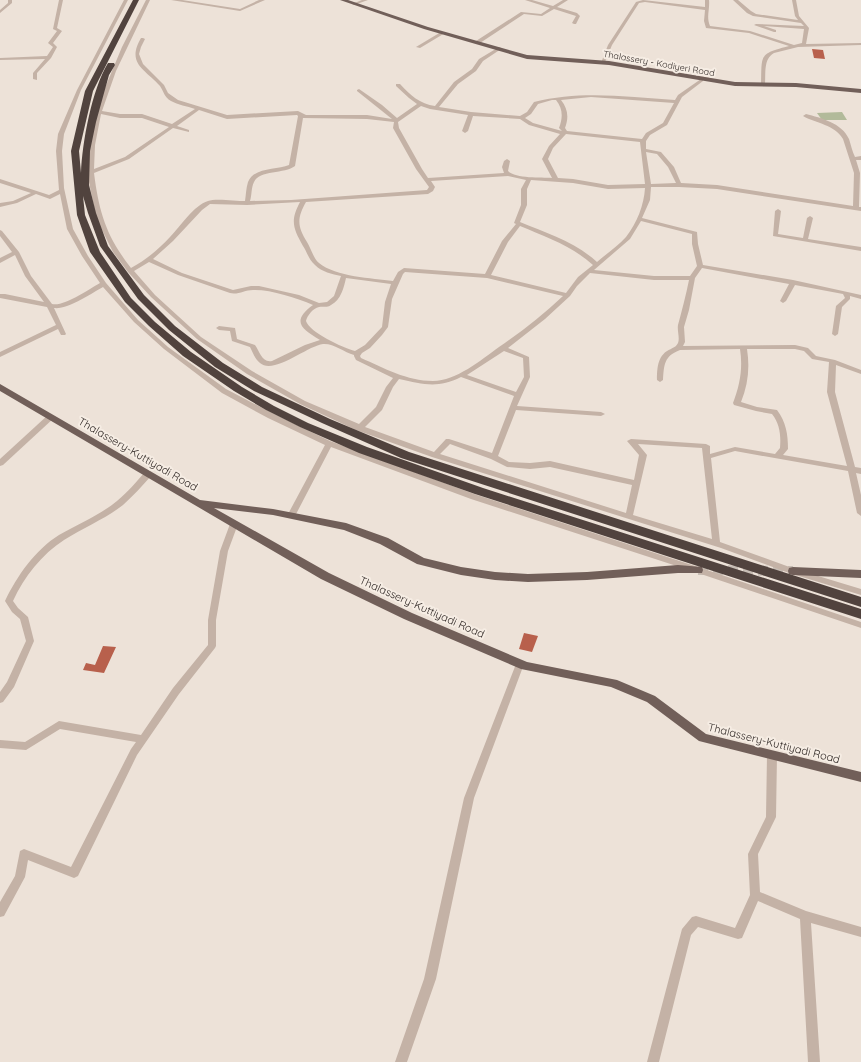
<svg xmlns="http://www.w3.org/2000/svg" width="861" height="1062" viewBox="0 0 861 1062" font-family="Quicksand,sans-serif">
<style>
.green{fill:#b2ba9a}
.building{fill:#b8604c}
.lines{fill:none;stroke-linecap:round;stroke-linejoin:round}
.major-tunnel{stroke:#c7bdb4;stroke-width:10;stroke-dasharray:10 5;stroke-linecap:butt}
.minor{fill:#c4b2a6;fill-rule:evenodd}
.major{fill:#715f59;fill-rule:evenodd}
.highway{fill:#51433e;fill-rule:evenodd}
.labels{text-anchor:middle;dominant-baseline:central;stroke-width:4;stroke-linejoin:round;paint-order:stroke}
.far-street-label{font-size:9px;fill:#312926;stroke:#f6ede4}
.street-label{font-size:11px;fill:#312926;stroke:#f6ede4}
</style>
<rect width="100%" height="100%" fill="#ede2d8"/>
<path class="green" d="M842,112L847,120H822L817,113Z"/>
<g class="building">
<path d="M812,49L823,50L825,59L814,58Z"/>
<path d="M524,633L538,636L532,652L519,649Z"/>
<path d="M103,646L116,647L104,673L83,670L86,663L95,665Z"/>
</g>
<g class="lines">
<path class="major-tunnel" d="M698,570L793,571"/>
<g class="minor">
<path d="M8,0H12V3L0,13V10L8,3Z"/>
<path d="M59,0H63L57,28L62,31L53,43L57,47L51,58L37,73V80L33,79V73L45,59L0,60V58L47,56L53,47L48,43L57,31L53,29Z"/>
<path d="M124,0H128L81,90L64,134L62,151L64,188L73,229L88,256L106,283L138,320L168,347L226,389L274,414L330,441L477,495L701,568L861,622V628L695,572L471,499L331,447L294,518H288L287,516L325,445L268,418L222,393L164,349L134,322L103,287C92,293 67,310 54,308L66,334L65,335H61L58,329L0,357V352L56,325L47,307L0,298V294H5L44,302L25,276L15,255L0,263V258L12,252L0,236V230L2,231L19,252L31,276L52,304C64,307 89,289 100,283L82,256L67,229L60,194L50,199L36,194L17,203L0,207V203L13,201L31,193L0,183V179L49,195L59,190L56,151L58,134L77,90Z"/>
<path d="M146,0H150L116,71L102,111L120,114H142L172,124L195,109C187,106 178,105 171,101C164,97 164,92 160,86C145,69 126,64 141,38H143L145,39L141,47L139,54L143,64L164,85L168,93L178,100L227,115L298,111L306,115H367L392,119L357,91V90L359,89L382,105L397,118L417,104L409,98L396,86V84H400C410,95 420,104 435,106L454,82L472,69L479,59L499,47L501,48V49L483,61L476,71L458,84L439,107L471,112L520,116L527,112L534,102C581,90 628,97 675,100L678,95L701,79L703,80V81L682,97L667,125L650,135L646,141V149L661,152L674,167L681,183L717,185L853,206L854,173L843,139C834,124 817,124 803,116L806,114C821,118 842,123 849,139C851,145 852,151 855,157L861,156V160H856L860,173L859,207H861V211L717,189L679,187H651L650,200L642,218L697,232L698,244L703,265L793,280L861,295V299L850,296V299L842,307L838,334L835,336L832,334L836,306L845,298L843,294L795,285L786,301L783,303L780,301L789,284L702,268L695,278L689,310L684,327L685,342L683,346L795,345L808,348L816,356L835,360L861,370V374L836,365L835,392L855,467L861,468V474L856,473L861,495V516L857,513L848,471L735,451L711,458L720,542L795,569L861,589V595L789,573L721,548L432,457L356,430L300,404L247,374L197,339L151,297L128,272L113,252L100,226L95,212L87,172L89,145L94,120L102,95L122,47ZM591,97L674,103L663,123L646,133L642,139L567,131L565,128C569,117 568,109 561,100ZM552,100H556C563,109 563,117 559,128L562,131L533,123L525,118L531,114L538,104ZM421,106L430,109L468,115L462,131L465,133L468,131L473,116L520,119L529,125L560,134L549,146L542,159L552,178C541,177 516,179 508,171L510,161L507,159L504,161L502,167L504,173L428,178L422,169L399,128L398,122ZM199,110L227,119L297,115L298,116L289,165C277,170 254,167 248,182C246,188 246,195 245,201C236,201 215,198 208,201C194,205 180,227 170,237C159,249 146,260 131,268C106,236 99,212 94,173L129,159L173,128L189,132V130L177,126ZM101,114L120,118H142L169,127L125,157L94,169L95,145ZM303,118L367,119L394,122L393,128L416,169L429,187L427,190L291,200L250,201C252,195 251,188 254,182C259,170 285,174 295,166ZM566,134L640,142L645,184L608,185L573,179L558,178L548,159L553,148ZM646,152L657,154L668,167L676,183L651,184ZM508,176L526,180L521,189V205L514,223L516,224L502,241L485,274L404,268L398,272L393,281C372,278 336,277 319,263C313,258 311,248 307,242C297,226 297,218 306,202L428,194L433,191L435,187L431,181ZM531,180L573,183L608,189L645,188C644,205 637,223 626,237C618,246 606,254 597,262C575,242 547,233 520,222L527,205V189ZM300,202C290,221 293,228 303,246C307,252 309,260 315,265C322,272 332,274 341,276L334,296L327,302L319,303L299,295L259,286H251L233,290L182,273L153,259L173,241L202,210L210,204L247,205ZM641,221L692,234V244L697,266L690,276H654L594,270L630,239ZM520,226C546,237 572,246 593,265L578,277L566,293L491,275L508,242ZM149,262L178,275L230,293C239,295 246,289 255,290C272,290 297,298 313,305C291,321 301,329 320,340L305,345L272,361C262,363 260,352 255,345L237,339L235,328L219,326L216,328L219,330L230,331L232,341L250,347C253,353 255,359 260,363C274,375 307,346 323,344C333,343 344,352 354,355V356L356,360L393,378L386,387L376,407L359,424L305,401L252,371L201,337L155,295L134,271ZM405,272L487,278L563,296C543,315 521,332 499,347C481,360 456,381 433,381C407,381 384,368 361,358L360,356L362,353L370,348L382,335L388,327L392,299L403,274ZM590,273L654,280H689C686,295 682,310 678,325C677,331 680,338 678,343C676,347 674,347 671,349C658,354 657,367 657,380L660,382L663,380C664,365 664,356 680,350L740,349C743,368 740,385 733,403L734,405L756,411L772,414C780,424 781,436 780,448L775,454L735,447L710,454V446L706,444L631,439L627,441L639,455L634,480L550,461L530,463L509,462L498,456L516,410L601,416L605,414L601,412L517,406L530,377L529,357L508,348L545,319L570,296L577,286ZM346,278L391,284L385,302L382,327L365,345L355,351C343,348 309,332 306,321C307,316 313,308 319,307C323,306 327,308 331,305C341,300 344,287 346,278ZM747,349H795L804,351L812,359L829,362L827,392L847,466L783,455L788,449C788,434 786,422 777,410L757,407L741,402C748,385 750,368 747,349ZM504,351L523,358L524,377L516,392L467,375ZM461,377L514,396L492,453L449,439H446L434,452L365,427L382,410L393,387L399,379C423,384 437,389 461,377ZM450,444L491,459L507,467L530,469L550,467L632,485L626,513L440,454ZM638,444L702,448L712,539L633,515L647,455Z"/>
<path d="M171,0H182L240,9L259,0H265L240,11Z"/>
<path d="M362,0H368L354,5L352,4Z"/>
<path d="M525,0H532L553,6L563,0H568L557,7L577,13L580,16L576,24H574L572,23L576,16L554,9L542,16L524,14L480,43H476V41L521,12L541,14L550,8Z"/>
<path d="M643,0L705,7V0H709C710,9 706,17 710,26L750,31L794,45L802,43L804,29L764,26L776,30V32H774L754,25L756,24L804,26L801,23L753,16L747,13L733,0H738L751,11L756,14L798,20L795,16L792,0H796L799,16L809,28L806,44L861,43V45L798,47L774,53C763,59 766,74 765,85L763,86L761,85C762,55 758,54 789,46L749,33L706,28L704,21L705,10L645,2L639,3L612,45L605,62L601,63L608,45L636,2Z"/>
<path d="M441,32L445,33L420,48L416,47Z"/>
<path d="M778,209L781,211L778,234L803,238L807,218L810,216L813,218L808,239L861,247V251L773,236L775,211Z"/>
<path d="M48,415H51L55,417L3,465L0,466V459Z"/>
<path d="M148,471L151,472L152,474L151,476C142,486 133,496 123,505C105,519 83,528 64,540C42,554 24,577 13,601L18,608L28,617L34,641L14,687L3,702L0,703V692L7,682L26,641L20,619L12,612L5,601C17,576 35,550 59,535C78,524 100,515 117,501C128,492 136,482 145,472Z"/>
<path d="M234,521L238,524L228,551L216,620V646L215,648L179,694L137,755L78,876L74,878L28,860L25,877L4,916L0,917V902L15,876L20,851L24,849L71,867L131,749L136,742L60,729L26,750L0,748V740L25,742L59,721L141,735L173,688L208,645V620L220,551L230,524Z"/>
<path d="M520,660L523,662L524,664L474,798L436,979L407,1062H395L424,979L464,798L516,664L517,662Z"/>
<path d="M772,751L775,752L777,755L776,817L758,854L760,892L806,911L861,927V937L811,923L820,1062H808L800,919L758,901L742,938L738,939L698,927L691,935L659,1062H647L682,929L692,917L696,916L735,928L750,895L748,854L766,817L767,755L769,752Z"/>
</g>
<g class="major">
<path d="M340,0H348L428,27L527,55L609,61L735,82L796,83L861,89V93L796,87L735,86L609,65L527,59L424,29Z"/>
<path d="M0,384L200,500L273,509L346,523L388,538L424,558L461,567L495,572L528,574L587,572L678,565L702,567L703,570L702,573H678L587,580L528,582L495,580L461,575L417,564L380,544L344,530L273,515L214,508L329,573L412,613L527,662L617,680L655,696L706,734L861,772V782L699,741L647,702L611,687L521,669L404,619L321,579L0,391Z"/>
<path d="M793,567L861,570V578L793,575L789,574L788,571L789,568Z"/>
</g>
<path class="highway" d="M133,0H139L93,91L79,151L81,173C82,143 92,89 108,63H114L115,65L109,75L96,122L90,151L89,185L96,213L108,246L144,295L175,326L223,363L262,387L330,419L409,452L861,597V607L401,458L322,423L254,391L215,367L169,330L138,299L100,246L88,213L83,196L85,215L100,252L131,298L155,322L191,352L242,387L274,406L308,423L367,447L483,488L861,609V619L475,494L359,453L300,427L266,410L234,391L183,356L149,326L125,302L90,252L77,215L71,151L85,91Z"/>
</g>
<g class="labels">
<g class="far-street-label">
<text transform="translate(659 63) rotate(10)">Thalassery - Kodiyeri Road</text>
</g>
<g class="street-label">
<text transform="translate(138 454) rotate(30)">Thalassery-Kuttiyadi Road</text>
<text transform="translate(422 607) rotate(24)">Thalassery-Kuttiyadi Road</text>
<text transform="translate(774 743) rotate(14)">Thalassery-Kuttiyadi Road</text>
</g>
</g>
</svg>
